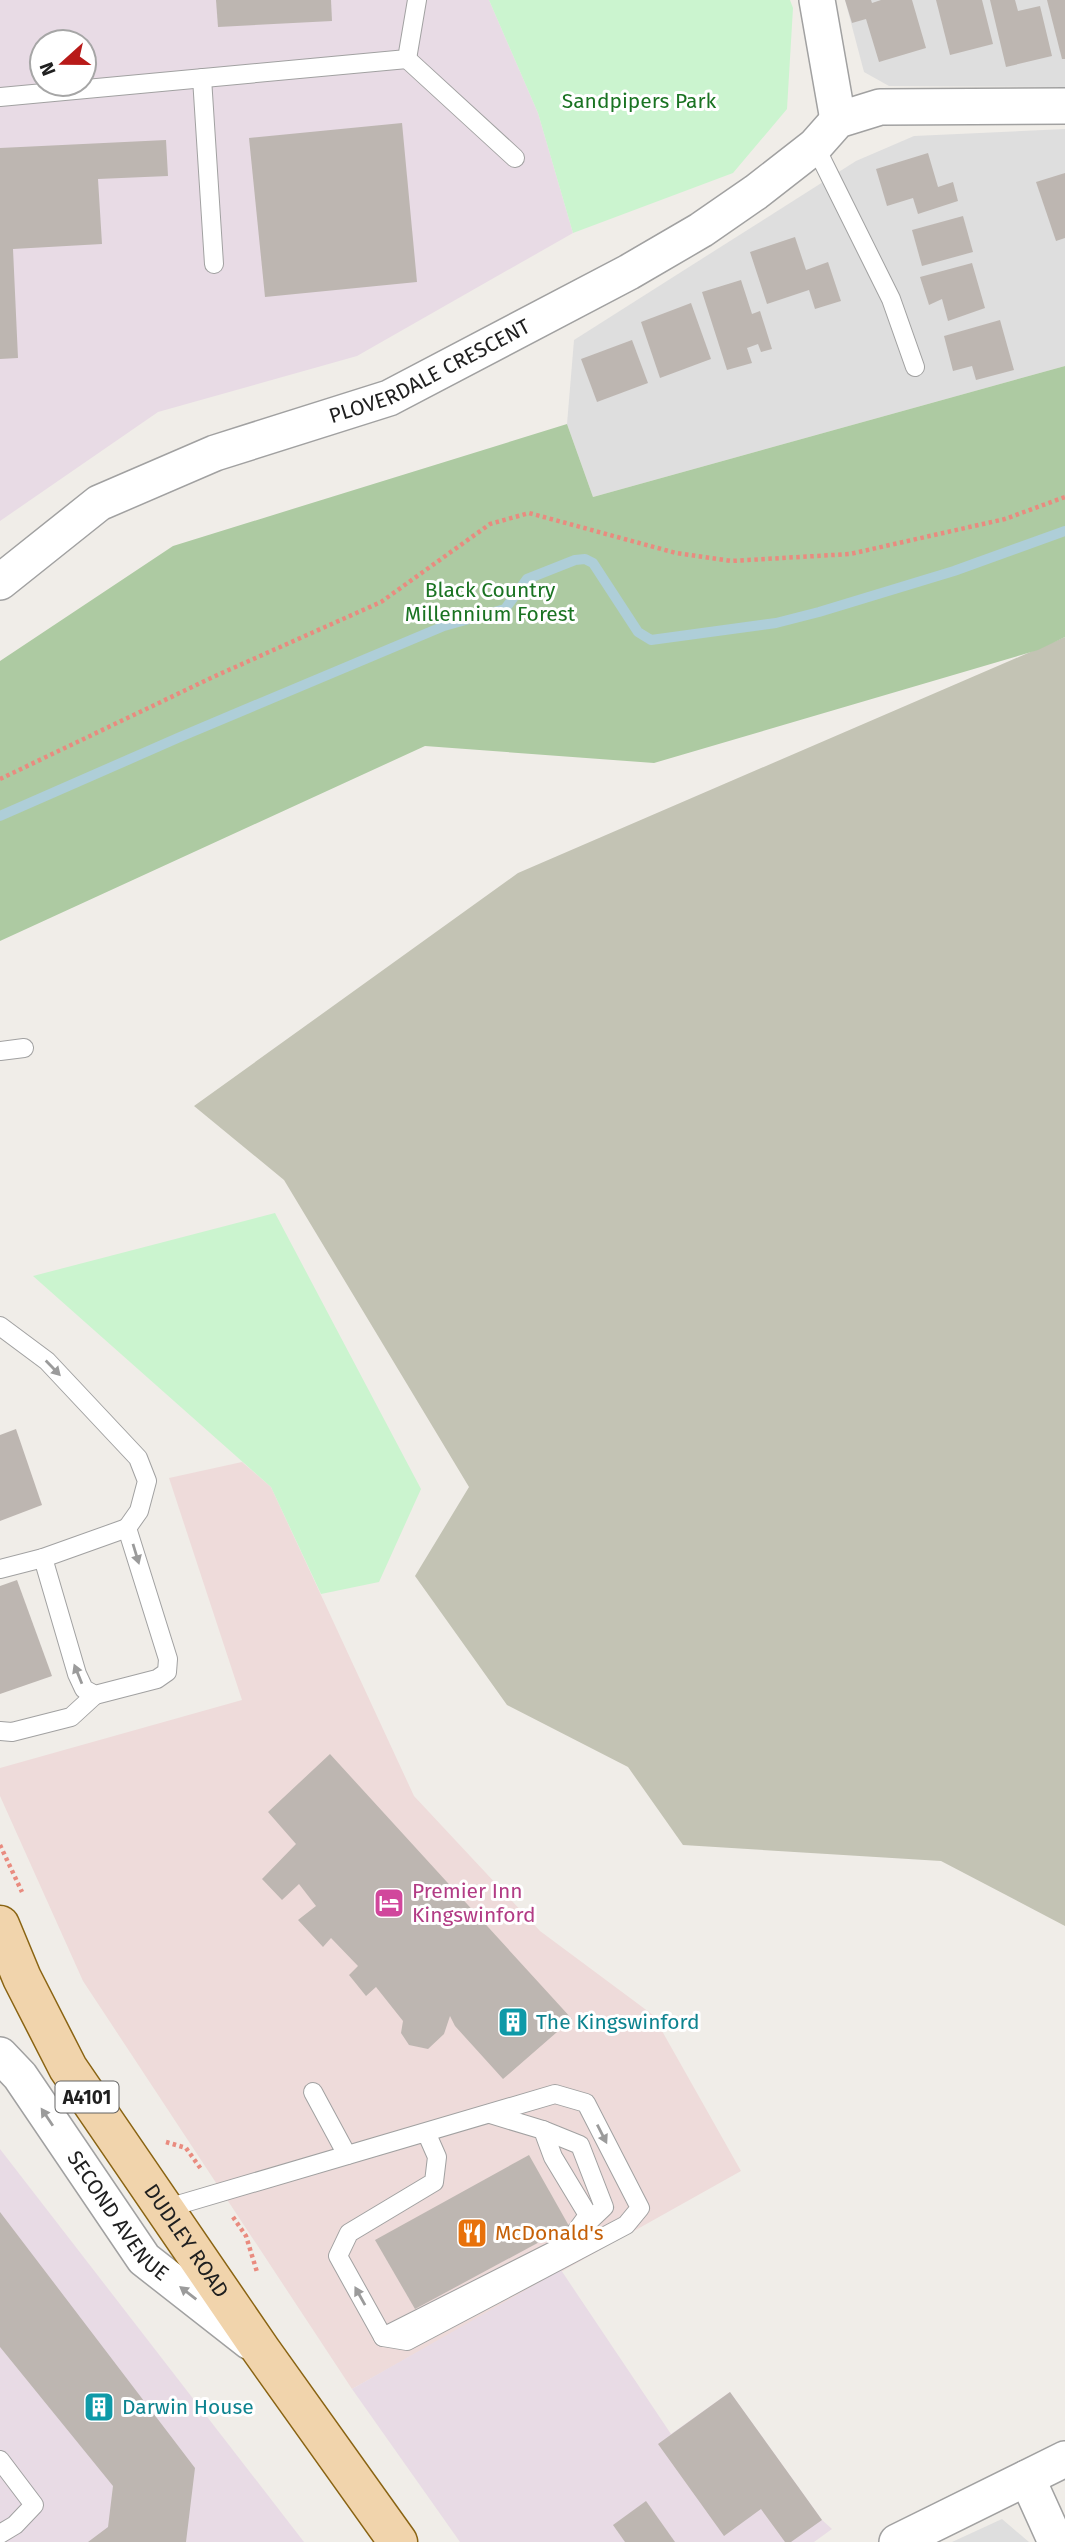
<svg xmlns="http://www.w3.org/2000/svg" width="1065" height="2542" viewBox="0 0 1065 2542" font-family="'Fira Sans',sans-serif">
<style>
.residential{fill:#dedede}
.commercial{fill:#eedbda}
.industrial{fill:#e8dbe5;fill-rule:evenodd}
.construction{fill:#c3c3b4}
.forest{fill:#adcaa2}
.park{fill:#cbf4cf}
.lines{fill:none;stroke-linecap:round;stroke-linejoin:round}
.stream{stroke:#aeced8;stroke-width:10}
.building{fill:#bdb6b1}
.lane-casing{stroke:#a1a1a1;stroke-width:20}
.street-casing{stroke:#a1a1a1;stroke-width:38}
.primary-casing{stroke:#8a6413;stroke-width:41}
.path{stroke:#e98b7f;stroke-width:4.5;stroke-dasharray:3.5 3.5;stroke-linecap:butt}
.lane{stroke:#fff;stroke-width:18}
.street{stroke:#fff;stroke-width:35}
.primary{stroke:#f1d4ac;stroke-width:38}
.oneway{fill:#9b9b9b}
.labels{text-anchor:middle;dominant-baseline:central;stroke-width:6;stroke-linejoin:round;paint-order:stroke}
.shield{fill:#fff;stroke:#636363;stroke-width:2}
.shield-label{font-size:19px;font-weight:bold;fill:#202020}
.park-label{font-size:21px;fill:#1a7322;stroke:#fff}
.street-label{font-size:21px;fill:#202020;stroke:#fff}
.hotel-label{font-size:21px;fill:#b23c85;stroke:#fff;text-anchor:start}
.culture-label{font-size:21px;fill:#0d838f;stroke:#fff;text-anchor:start}
.food-label{font-size:21px;fill:#c56008;stroke:#fff;text-anchor:start}
</style>
<rect width="100%" height="100%" fill="#f0ede8"/>
<g class="residential">
<path d="M845,0H1065V87L889,86L864,72Z"/>
<path d="M1065,129V366L593,497L567,424L574,340L856,161L914,136Z"/>
<path d="M1002,2519L1029,2542H952Z"/>
</g>
<path class="commercial" d="M242,1462L271,1487L414,1796L540,1931L653,2015L741,2171L352,2389L83,1981L0,1796V1768L242,1700L169,1478Z"/>
<g class="industrial">
<path d="M0,0H489L538,113L573,233L357,356L158,412L0,521ZM42,42H84V84H42Z"/>
<path d="M0,2149L304,2542H0Z"/>
<path d="M561,2270L671,2434L730,2392L822,2520L832,2529L814,2542H460L352,2389Z"/>
</g>
<path class="construction" d="M1065,637V1926L941,1861L683,1845L628,1767L507,1705L415,1576L469,1487L284,1180L194,1106L518,873Z"/>
<path class="forest" d="M1065,366V637L1038,650L654,763L425,746L0,941V661L173,546L567,424L593,497Z"/>
<g class="park">
<path d="M489,0H790L793,8L787,109L733,173L573,233L538,113Z"/>
<path d="M275,1213L421,1489L379,1582L321,1594L271,1487L33,1276Z"/>
</g>
<g class="lines">
<path class="stream" d="M0,816L180,737L444,626L505,609L527,579L575,560L585,559L593,563L638,632L651,640L776,623L819,612L954,571L1065,531"/>
</g>
<g class="building">
<path d="M216,0H331L332,21L218,27Z"/>
<path d="M845,0H871L872,3L881,0H912L926,48L879,62L866,19L852,23Z"/>
<path d="M936,0H982L993,44L950,55Z"/>
<path d="M990,0H1015L1018,11L1040,6L1052,56L1006,67Z"/>
<path d="M1047,0H1065V59H1062Z"/>
<path d="M402,123L417,282L265,297L249,138Z"/>
<path d="M166,140L168,176L98,179L102,244L13,249L18,358L0,359V148Z"/>
<path d="M928,153L938,187L953,182L958,201L918,214L913,198L887,206L876,169Z"/>
<path d="M1065,173V238L1056,241L1036,182Z"/>
<path d="M963,216L973,252L922,266L912,230Z"/>
<path d="M795,237L806,270L828,262L841,301L815,309L809,290L767,304L750,252Z"/>
<path d="M972,263L985,308L948,321L942,299L929,305L920,277Z"/>
<path d="M741,280L752,314L760,311L772,349L761,352L758,344L747,348L752,363L727,370L702,292Z"/>
<path d="M691,303L711,359L660,378L641,322Z"/>
<path d="M1000,320L1014,370L976,380L972,366L953,371L944,336Z"/>
<path d="M632,340L648,383L597,402L581,359Z"/>
<path d="M16,1429L42,1505L0,1521V1435Z"/>
<path d="M17,1580L52,1676L0,1694V1586Z"/>
<path d="M330,1754L572,2019L503,2079L455,2026L450,2016L444,2034L428,2049L409,2045L401,2033L403,2021L376,1987L366,1996L349,1975L358,1966L331,1938L323,1947L298,1920L316,1906L299,1884L282,1900L262,1879L296,1844L268,1812Z"/>
<path d="M529,2155L569,2226L415,2309L375,2240Z"/>
<path d="M0,2212L195,2468L186,2542H88L108,2527L113,2486L0,2347Z"/>
<path d="M730,2392L822,2520L791,2542H785L761,2509L724,2536L658,2444Z"/>
<path d="M646,2501L675,2542H625L613,2525Z"/>
</g>
<g class="lines">
<g class="lane-casing">
<g id="lane">
<path d="M407,59L515,158"/>
<path d="M202,78L214,264"/>
<path d="M0,97L407,59L417,0"/>
<path d="M815,146L891,299L915,367"/>
<path d="M0,1051L24,1048"/>
<path d="M0,1326L47,1361L138,1458L147,1481L139,1511L127,1528L168,1659L167,1672L157,1679L95,1695L84,1689L77,1674L43,1558"/>
<path d="M0,1569L43,1558L127,1528"/>
<path d="M0,1731L12,1732L71,1717L95,1695"/>
<path d="M313,2092L347,2155"/>
<path d="M543,2130L580,2145L604,2207L582,2228"/>
<path d="M164,2209L555,2094L586,2103L640,2208L626,2225L407,2341L383,2337L338,2256L349,2233L434,2182L437,2157L426,2132"/>
<path d="M383,2337L567,2244L588,2215L553,2157L543,2130L490,2114"/>
<path d="M0,2460L34,2505L15,2525L0,2534"/>
</g>
</g>
<g class="street-casing">
<g id="street">
<path d="M817,0L838,120"/>
<path id="s1" d="M0,582L99,503L215,453L389,398L629,272L701,230L756,192L815,146L838,120L880,107L1065,106"/>
<path id="s2" d="M0,2055L20,2076L144,2259L250,2342"/>
<path d="M1027,2478L1056,2542"/>
<path d="M897,2542L1065,2459"/>
</g>
</g>
<g class="primary-casing">
<g id="primary">
<path id="s3" d="M0,1925L22,1978L68,2068L261,2350L398,2542"/>
</g>
</g>
<g class="path">
<path d="M0,779L213,677L381,602L490,524L529,513L676,553L731,561L850,554L1005,519L1065,497"/>
<path d="M0,1845L22,1892"/>
<path d="M166,2142L186,2148L201,2169"/>
<path d="M233,2217L246,2236L257,2272"/>
</g>
<use href="#lane" class="lane"/>
<use href="#street" class="street"/>
<use href="#primary" class="primary"/>
</g>
<defs><path id="oneway-solid" d="M-6-.8H1V-3.2L6.5 0L1 3.2V.8H-6Z" transform="scale(1.75)"/></defs>
<g class="oneway">
<use href="#oneway-solid" transform="translate(53 1368) rotate(46)"/>
<use href="#oneway-solid" transform="translate(136 1554) rotate(73)"/>
<use href="#oneway-solid" transform="translate(78 1674) rotate(-112)"/>
<use href="#oneway-solid" transform="translate(47 2117) rotate(-124)"/>
<use href="#oneway-solid" transform="translate(602 2134) rotate(63)"/>
<use href="#oneway-solid" transform="translate(188 2293) rotate(-142)"/>
<use href="#oneway-solid" transform="translate(360 2296) rotate(-119)"/>
</g>
<defs>
<g id="hotel-square" transform="scale(1.575)"><rect x="-9" y="-9" width="18" height="18" rx="4" fill="#d1479c" stroke="#fff"/><path d="M-6-4.5h1.5V1H6V5H4.5V3h-9V5H-6ZM-4 0a1.8 1.8 0 1 1 3.6 0ZM.5 0V-2.5h3Q6-2.5 6 0Z" fill="#fff"/></g>
<g id="building-square" transform="scale(1.575)"><rect x="-9" y="-9" width="18" height="18" rx="4" fill="#0f9aa8" stroke="#fff"/><path d="M-4-6H4V6H1V3H-1V6H-4ZM-2.5-4.3h1.7v1.8h-1.7ZM.8-4.3h1.7v1.8H.8ZM-2.5-1h1.7V.8h-1.7ZM.8-1h1.7V.8H.8Z" fill="#fff"/></g>
<g id="restaurant-square" transform="scale(1.575)"><rect x="-9" y="-9" width="18" height="18" rx="4" fill="#e8710a" stroke="#fff"/><path d="M-5-6h1v4h1v-4h1v4h1v-4h1v5L-1.5 .5V6h-2V.5L-5-1ZM5-6V6H3V1.5H1.5Q1.5-4 5-6Z" fill="#fff"/></g>
</defs>
<g fill-rule="evenodd">
<use href="#hotel-square" x="389" y="1903"/>
<use href="#building-square" x="513" y="2022"/>
<use href="#restaurant-square" x="472" y="2233"/>
<use href="#building-square" x="99" y="2407"/>
</g>
<g class="labels">
<rect class="shield" x="55.5" y="2081.5" width="63" height="31" rx="5"/>
<g class="shield-label">
<text x="87" y="2097">A4101</text>
</g>
<g class="park-label">
<text x="639" y="101">Sandpipers Park</text>
<text x="490" y="590">Black Country<tspan x="490" dy="24">Millennium Forest</tspan></text>
</g>
<g class="street-label">
<text stroke="none"><textPath href="#s1" startOffset="483">PLOVERDALE CRESCENT</textPath></text>
<text stroke="none"><textPath href="#s2" startOffset="200">SECOND AVENUE</textPath></text>
<text stroke="none"><textPath href="#s3" startOffset="368">DUDLEY ROAD</textPath></text>
</g>
<g class="hotel-label">
<text x="412" y="1891">Premier Inn<tspan x="412" dy="24">Kingswinford</tspan></text>
</g>
<g class="culture-label">
<text x="536" y="2022">The Kingswinford</text>
<text x="122" y="2407">Darwin House</text>
</g>
<g class="food-label">
<text x="495" y="2233">McDonald's</text>
</g>
</g>
<g transform="translate(63 63) rotate(249)"><circle r="33" fill="#ffffff" stroke="#a6a6a6" stroke-width="2"/>
<path d="M0-5L12 26L0 18L-12 26Z" fill="#b81a19"/>
<text y="-10" font-size="19" font-weight="bold" text-anchor="middle" fill="#202020">N</text>
</g>
</svg>
